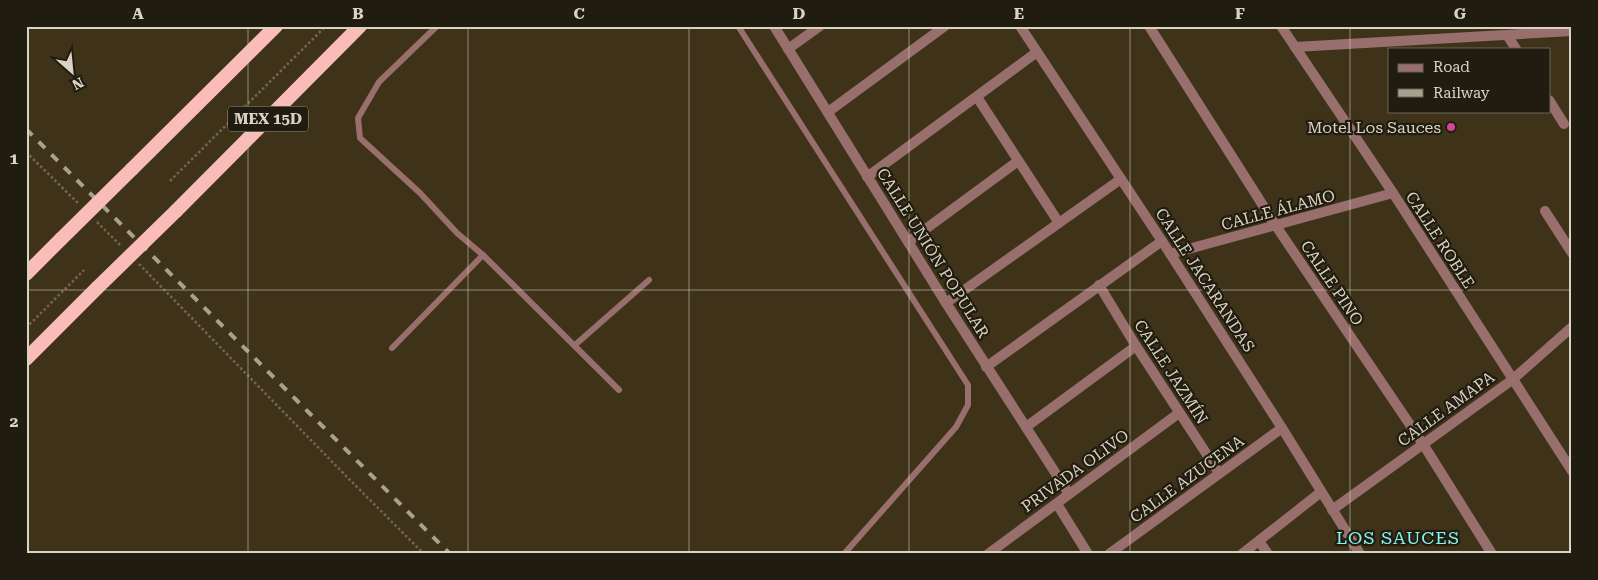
<svg xmlns="http://www.w3.org/2000/svg" width="1598" height="580" viewBox="0 0 1598 580" font-family="'Roboto Serif',serif">
<style>
.lines{fill:none;stroke-linecap:round;stroke-linejoin:round}
.path{stroke:#726852;stroke-width:2.5;stroke-dasharray:2.5 2.5;stroke-linecap:butt}
.service{stroke:#986f6c;stroke-width:6}
.minor{stroke:#986f6c;stroke-width:10}
.trunk{stroke:#fabcb8;stroke-width:14}
.rail{stroke:#a9a18f;stroke-width:4;stroke-dasharray:9 9;stroke-linecap:butt}
.trunk-bridge{stroke:#fabcb8;stroke-width:14}
.grid{fill:none;stroke:#dad3c4;stroke-width:1;stroke-opacity:0.55}
.hotel-dot{fill:#d1479c;stroke:#211c10;stroke-width:2}
.labels{text-anchor:middle;dominant-baseline:central;stroke-width:4.5;stroke-linejoin:round;paint-order:stroke}
.shield{fill:#211c10;stroke:#a29c8e;stroke-width:1}
.shield-label{font-size:15px;font-weight:bold;fill:#dad3c4}
.poi-label{font-size:16px;fill:#dad3c4;stroke:#211c10;text-anchor:end}
.street-label{font-size:16px;fill:#dad3c4;stroke:#211c10}
.neighbourhood-label{font-size:18px;letter-spacing:1px;fill:#86f2ef;stroke:#211c10}
.neatline{fill:none;stroke:#dad3c4;stroke-width:2}
.grid-label{font-size:16px;text-anchor:middle;font-weight:bold;fill:#dad3c4}
</style>
<rect width="100%" height="100%" fill="#3e3319"/>
<g class="lines">
<g class="path">
<path d="M26,152L79,204"/>
<path d="M170,181L326,26"/>
<path d="M97,222L121,246"/>
<path d="M139,264L347,477L424,554"/>
<path d="M26,328L84,270"/>
</g>
<g class="service">
<path d="M437,26L379,82L358,118L360,138L420,193L457,233L483,255L619,390"/>
<path d="M738,26L968,385V405L956,427L844,554"/>
<path d="M575,345L649,280"/>
<path d="M392,348L483,255"/>
</g>
<g class="minor">
<path d="M774,26L946,303L1069,494"/>
<path d="M1020,26L1162,241L1282,428L1360,554"/>
<path d="M1149,26L1276,226L1423,444L1492,554"/>
<path d="M1281,26L1393,193L1572,471"/>
<path d="M1507,35L1516,49"/>
<path d="M1295,47L1572,31"/>
<path d="M788,49L820,26"/>
<path d="M977,97L1059,223"/>
<path d="M1549,100L1564,124"/>
<path d="M828,112L945,26"/>
<path d="M867,177L1037,52"/>
<path d="M1545,211L1572,253"/>
<path d="M908,242L1018,161"/>
<path d="M1170,254L1393,193"/>
<path d="M1099,285L1136,346L1219,473"/>
<path d="M946,303L1121,179"/>
<path d="M986,367L1162,241"/>
<path d="M1026,427L1136,346"/>
<path d="M1057,504L1088,554"/>
<path d="M1332,510L1512,380L1572,327"/>
<path d="M1259,541L1268,554"/>
<path d="M988,554L1179,413"/>
<path d="M1109,554L1282,428"/>
<path d="M1242,554L1321,492"/>
</g>
<g class="trunk">
<path d="M132,169L276,26"/>
<path d="M176,211L360,26"/>
<path d="M26,274L61,239"/>
<path d="M26,359L97,288"/>
</g>
<path class="rail" d="M26,129L450,554"/>
<g class="trunk-bridge">
<path d="M61,239L132,169"/>
<path d="M97,288L176,211"/>
</g>
</g>
<path class="grid" d="M248,26V554M468,26V554M689,26V554M909,26V554M1130,26V554M1350,26V554M26,290H1572"/>
<circle class="hotel-dot" cx="1451" cy="127" r="5"/>
<g class="labels">
<rect class="shield" x="228" y="106.5" width="80" height="25" rx="4"/>
<g class="shield-label">
<text x="268" y="119">MEX 15D</text>
</g>
<g class="poi-label">
<text x="1441" y="127">Motel Los Sauces</text>
</g>
<g class="street-label">
<text transform="translate(1278 210) rotate(-15)">CALLE ÁLAMO</text>
<text transform="translate(1440 240) rotate(57)">CALLE ROBLE</text>
<text transform="translate(933 253) rotate(58)">CALLE UNIÓN POPULAR</text>
<text transform="translate(1205 280) rotate(57)">CALLE JACARANDAS</text>
<text transform="translate(1332 283) rotate(56)">CALLE PINO</text>
<text transform="translate(1171 372) rotate(57)">CALLE JAZMÍN</text>
<text transform="translate(1446 409) rotate(-36)">CALLE AMAPA</text>
<text transform="translate(1075 471) rotate(-36)">PRIVADA OLIVO</text>
<text transform="translate(1187 479) rotate(-36)">CALLE AZUCENA</text>
</g>
<g class="neighbourhood-label">
<text x="1398" y="537">LOS SAUCES</text>
</g>
</g>
<rect width="1598" height="580" fill="none" stroke="#211c10" stroke-width="55"/>
<rect x="1388" y="48" width="162" height="65" fill="#211c10" stroke="#6b6558"/>
<rect x="1398" y="64" width="25" height="8" fill="#986f6c" stroke="#6b6558"/>
<text x="1433" y="72" font-size="15" fill="#dad3c4">Road</text>
<rect x="1398" y="89" width="25" height="8" fill="#a9a18f" stroke="#6b6558"/>
<text x="1433" y="98" font-size="15" fill="#dad3c4">Railway</text>
<g transform="translate(72 72) rotate(153)" stroke="#211c10" stroke-width="4" paint-order="stroke">
<path d="M0-4L9 19L0 12L-9 19Z" fill="#dad3c4"/>
<text y="-8" font-size="14" font-weight="bold" text-anchor="middle" fill="#dad3c4">N</text>
</g>
<rect x="28" y="28" width="1542" height="524" class="neatline"/>
<g class="grid-label">
<text x="138" y="19">A</text>
<text x="358" y="19">B</text>
<text x="579" y="19">C</text>
<text x="799" y="19">D</text>
<text x="1019" y="19">E</text>
<text x="1240" y="19">F</text>
<text x="1460" y="19">G</text>
<text x="14" y="164">1</text>
<text x="14" y="427">2</text>
</g>
</svg>
